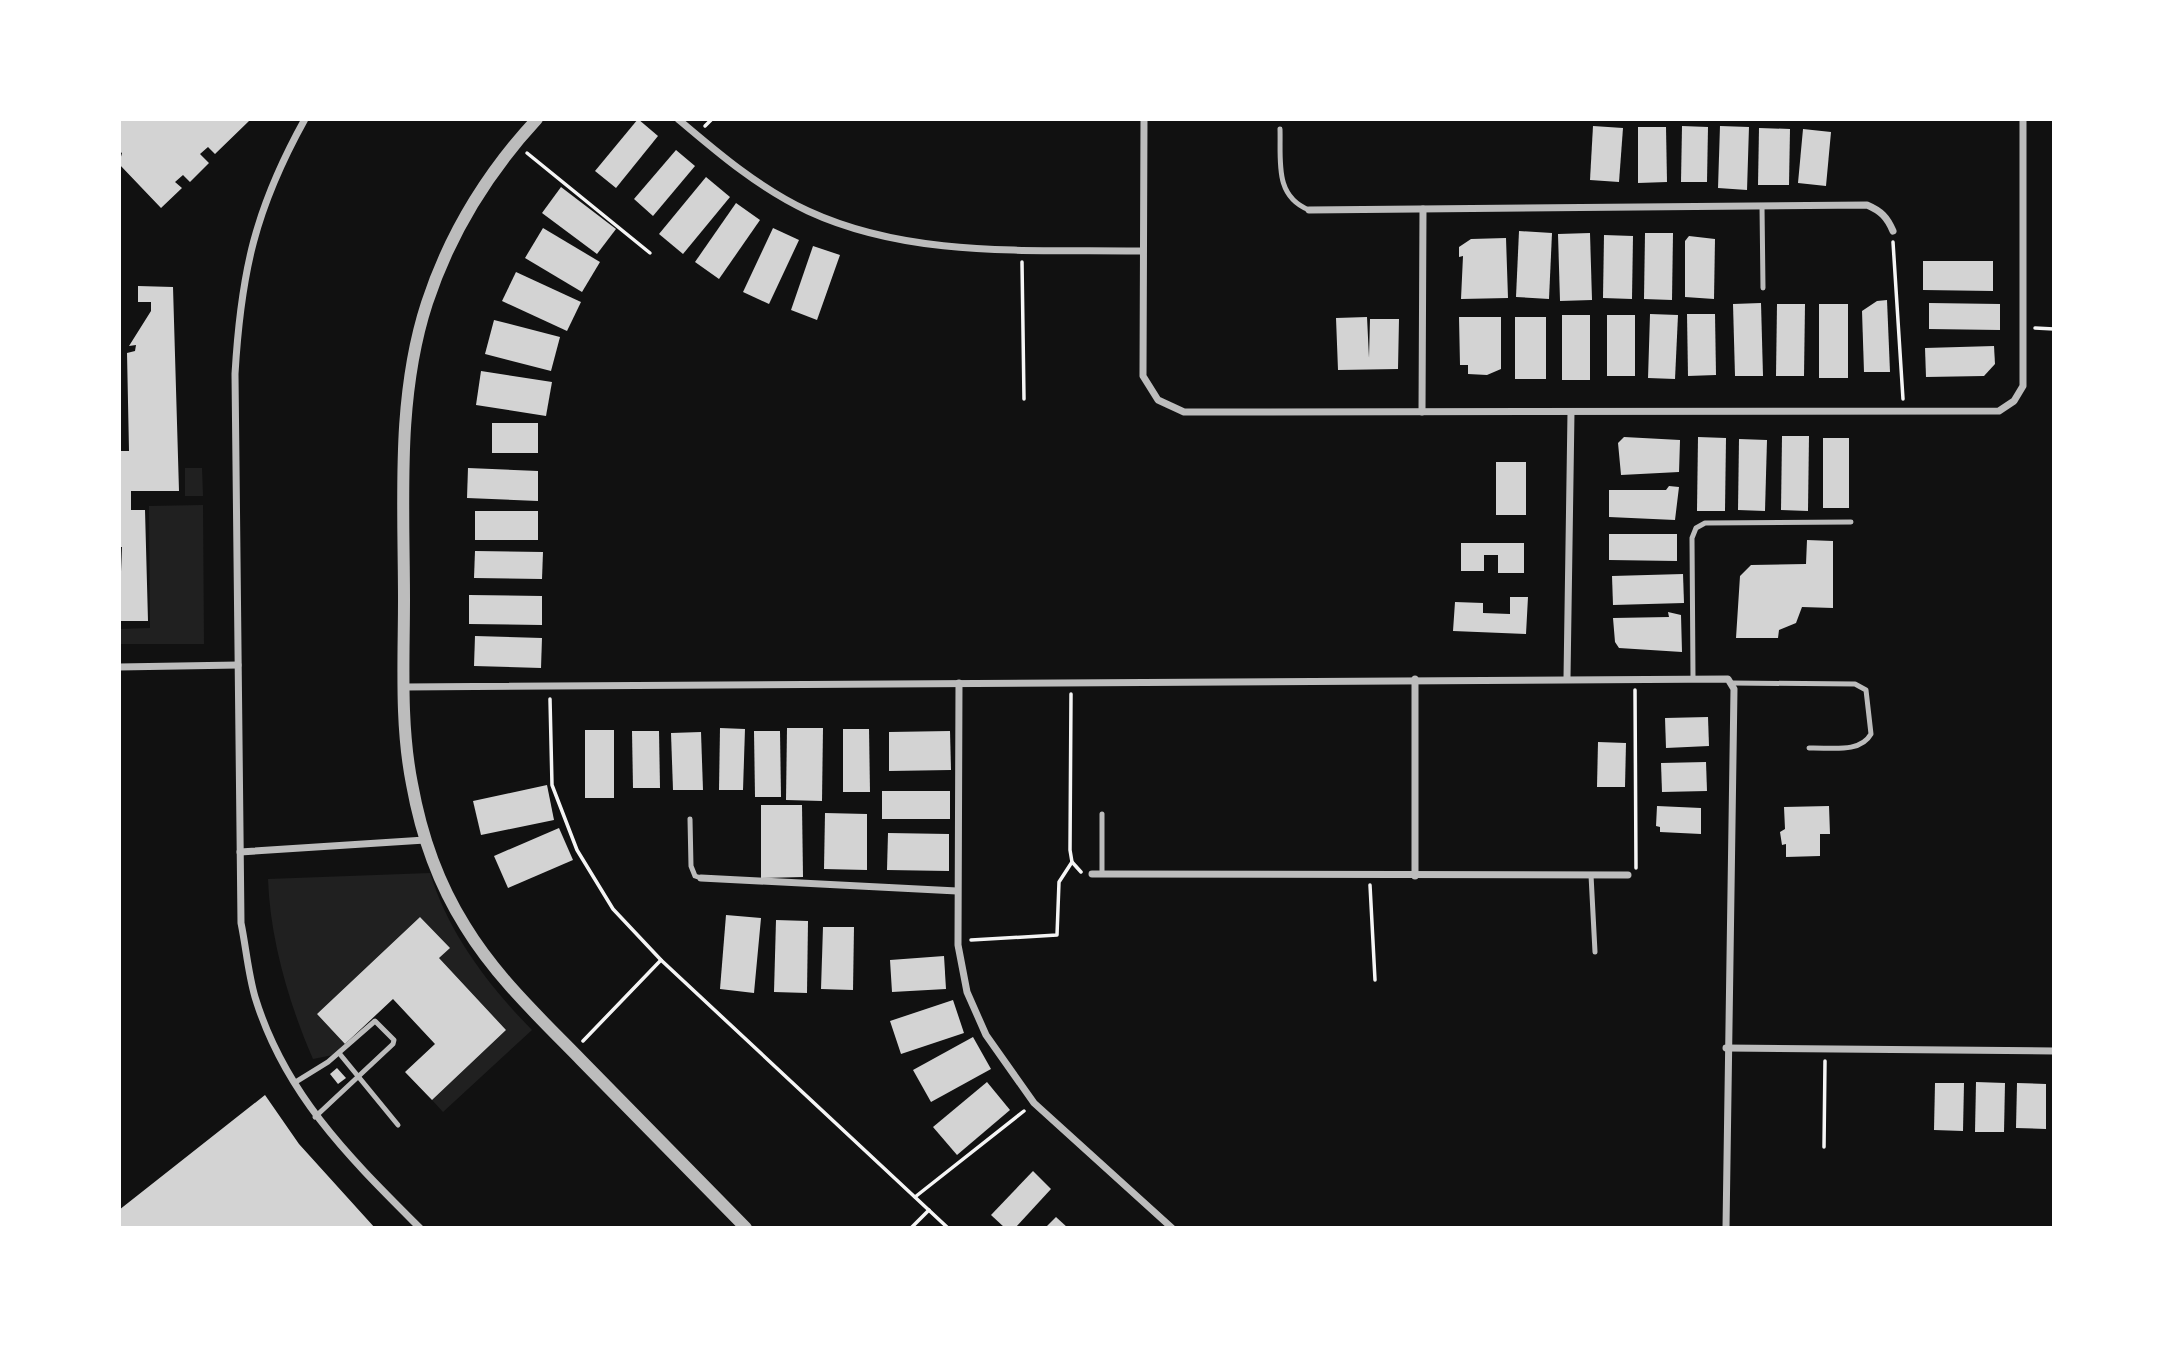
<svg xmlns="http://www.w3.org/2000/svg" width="2173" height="1347" viewBox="0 0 2173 1347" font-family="Quicksand,sans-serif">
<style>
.green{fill:#202020}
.building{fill:#d3d3d3}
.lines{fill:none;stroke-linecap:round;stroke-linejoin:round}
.path{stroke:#f5f5f5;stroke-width:3.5}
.service{stroke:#bcbcbc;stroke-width:5}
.minor{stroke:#bcbcbc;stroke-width:7}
.tertiary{stroke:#bcbcbc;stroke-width:12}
</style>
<rect width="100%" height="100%" fill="#111"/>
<g class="green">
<path d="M185,468H202L203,496H185Z"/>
<path d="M203,505L204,644H119V629L150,628L149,506Z"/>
<path d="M430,873C449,934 488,985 532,1030L443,1112L432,1100L506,1030L439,958L449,948L420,917L317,1014L345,1044L333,1055L313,1059C289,1004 270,939 268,879Z"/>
</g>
<g class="building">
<path d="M122,119H247L249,121L215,154L208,147L200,154L209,163L190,182L183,175L175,182L182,188L161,208L119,164L122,153L119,151V122Z"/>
<path d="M638,119L658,136L616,188L595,171Z"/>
<path d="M1593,126L1623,128L1619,182L1590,180Z"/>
<path d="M1682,126L1708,127L1707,182H1681Z"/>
<path d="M1720,126L1749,127L1747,190L1718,188Z"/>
<path d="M1638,127H1666L1667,182L1638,183Z"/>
<path d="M1759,128L1790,129L1789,185H1758Z"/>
<path d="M1803,129L1831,132L1826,186L1798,183Z"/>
<path d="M676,150L695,166L653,216L634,199Z"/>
<path d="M706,177L730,197L683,254L659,234Z"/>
<path d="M561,187L616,229L597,254L542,213Z"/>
<path d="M736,203L760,220L719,279L695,262Z"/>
<path d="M543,228L600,262L582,292L525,258Z"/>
<path d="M773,228L799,240L769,304L743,292Z"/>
<path d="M1519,231L1552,233L1549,299L1516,297Z"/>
<path d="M1590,233L1592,300L1560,301L1558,234Z"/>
<path d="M1645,233H1673L1672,300L1644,299Z"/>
<path d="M1604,235L1633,236L1632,299L1603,298Z"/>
<path d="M1689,236L1715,239L1714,299L1685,297V241Z"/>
<path d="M1506,238L1508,298L1461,299L1463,256L1459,257V247L1471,239Z"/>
<path d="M813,246L840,255L817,320L791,310Z"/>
<path d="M1923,261H1993V291L1923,290Z"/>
<path d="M516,272L581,302L567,331L502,301Z"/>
<path d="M138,286L173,287L179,491H131V510H145L148,621H119L122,547H119V451H129L127,353L135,351L136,345L129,346L151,311V302H138Z"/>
<path d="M1887,300L1890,372H1864L1862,311L1877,301Z"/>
<path d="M1761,303L1763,376H1735L1733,304Z"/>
<path d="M1929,303L2000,304V330L1929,329Z"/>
<path d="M1777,304H1805L1804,376H1776Z"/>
<rect x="1819" y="304" width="29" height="74"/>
<path d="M1650,314L1678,315L1675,379L1648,378Z"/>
<path d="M1687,314H1715L1716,375L1688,376Z"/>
<rect x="1562" y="315" width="28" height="65"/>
<rect x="1607" y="315" width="28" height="61"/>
<path d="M1367,317L1369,358L1370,319H1399L1398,369L1338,370L1336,318Z"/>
<path d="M1459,317H1501V369L1487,375L1468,374V365H1460Z"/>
<rect x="1515" y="317" width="31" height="62"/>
<path d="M494,320L560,337L551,371L485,354Z"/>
<path d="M1994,346L1995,364L1984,376L1926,377L1925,348Z"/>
<path d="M481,371L552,382L546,416L476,405Z"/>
<rect x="492" y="423" width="46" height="30"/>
<path d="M1782,436H1809L1808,511L1781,510Z"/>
<path d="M1624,437L1680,440L1679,472L1621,475L1618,443Z"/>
<path d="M1698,437L1726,438L1725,511H1697Z"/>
<rect x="1823" y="438" width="26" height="70"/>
<path d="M1739,439L1767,440L1765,511L1738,510Z"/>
<rect x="1496" y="462" width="30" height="53"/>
<path d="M468,468L538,471V501L467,498Z"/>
<path d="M1669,486L1679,487L1675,520L1609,517V490H1666Z"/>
<rect x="475" y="511" width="63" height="29"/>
<path d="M1609,534H1677V561L1609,560Z"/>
<path d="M1807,540L1833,541V608L1802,607L1796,623L1779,630L1778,638H1736L1740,576L1751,565L1806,564Z"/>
<path d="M1461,543H1524V573H1498V555H1484V571H1461Z"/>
<path d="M475,551L543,552L542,579L474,578Z"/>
<path d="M1683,574L1684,603L1613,605L1612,576Z"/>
<path d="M469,595L542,596V625L469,624Z"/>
<path d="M1510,597H1528L1526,634L1453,631L1455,602L1483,603V613L1510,614Z"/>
<path d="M1668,612L1681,615L1682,652L1619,648L1615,642L1613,618L1669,617Z"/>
<path d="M475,636L542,638L541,668L474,666Z"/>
<path d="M1708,717L1709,746L1666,748L1665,718Z"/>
<path d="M720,728L745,729L743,790H719Z"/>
<path d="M787,728H823L822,801L786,800Z"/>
<path d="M843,729H869L870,792H843Z"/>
<rect x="585" y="730" width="29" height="68"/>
<path d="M632,731H659L660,788H633Z"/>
<path d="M754,731H780L781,797H755Z"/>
<path d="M950,731L951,770L889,771V732Z"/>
<path d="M701,732L703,790H673L671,733Z"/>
<path d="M1598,742L1626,743L1625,787H1597Z"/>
<path d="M1706,762L1707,791L1662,792L1661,763Z"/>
<path d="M547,785L554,820L481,835L473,801Z"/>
<rect x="882" y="791" width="68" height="28"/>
<path d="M761,805H802L803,877L761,878Z"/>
<path d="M1657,806L1701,808V834L1660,832V827L1656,826Z"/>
<path d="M1829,806L1830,834H1820V856L1786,857V844L1782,845L1780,832L1785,829L1784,807Z"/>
<path d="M825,813L867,814V870L824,869Z"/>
<path d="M559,828L573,860L508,888L494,856Z"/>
<path d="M888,833L949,834V871L887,870Z"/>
<path d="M726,915L761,918L754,993L720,989Z"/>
<path d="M420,917L450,948L439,958L506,1030L432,1100L405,1072L435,1044L393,999L345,1044L317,1014Z"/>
<path d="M776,920L808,921L807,993L774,992Z"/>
<path d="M823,927H854L853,990L821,989Z"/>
<path d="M944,956L946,989L892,992L890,960Z"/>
<path d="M953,1000L964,1033L901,1054L890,1021Z"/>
<path d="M973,1037L991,1069L931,1102L913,1070Z"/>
<path d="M337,1068L346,1078L338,1084L330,1074Z"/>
<path d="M987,1082L1010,1110L957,1155L933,1127Z"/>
<path d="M1976,1082L2005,1083L2004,1132H1975Z"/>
<path d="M1935,1083H1964L1963,1131L1934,1130Z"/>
<path d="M2017,1083L2046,1084V1129L2016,1128Z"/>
<path d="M265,1095L299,1144L375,1228H119V1210Z"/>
<path d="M1033,1171L1051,1189L1015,1228H1005L991,1215Z"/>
<path d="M1056,1217L1068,1228H1045Z"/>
</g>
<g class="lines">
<g class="path">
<path d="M705,126L712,119"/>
<path d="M527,153L650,253"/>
<path d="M1893,242L1903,399"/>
<path d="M1022,262L1024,399"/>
<path d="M2035,328L2054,329"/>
<path d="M1635,690L1636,868"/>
<path d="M1071,694L1070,850L1072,862L1081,872"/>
<path d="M550,699L552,785L577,850L613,909L661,960L948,1228"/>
<path d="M1370,885L1375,980"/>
<path d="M971,940L1057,935L1059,882L1072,862"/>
<path d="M583,1041L661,960"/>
<path d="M1824,1147L1825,1061"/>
<path d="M915,1197L1024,1111"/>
<path d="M911,1228L929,1210"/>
</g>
<g class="service">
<path d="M1280,129C1281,161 1274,196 1309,210"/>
<path d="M1762,206L1763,288"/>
<path d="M1693,677L1692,538L1696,528L1705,523L1851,522"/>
<path d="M1732,683L1855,684L1866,690L1871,734C1860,754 1829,747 1809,748"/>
<path d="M690,819L691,866L695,876L701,878"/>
<path d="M1102,874V814"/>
<path d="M1591,875L1595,952"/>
<path d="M339,1053L398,1125"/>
<path d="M294,1083L328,1062L375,1021L394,1040L393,1044L315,1117"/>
</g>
<g class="minor">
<path d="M305,119C255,209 241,272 235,374L241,923C246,947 248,973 255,997C285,1095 350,1158 420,1228"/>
<path d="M678,119C718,153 759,188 808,211C912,259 1031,249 1143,251"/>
<path d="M1144,119L1143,376L1158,400L1184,412L1999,411L2014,401L2023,386V119"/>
<path d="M1309,210L1867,205C1881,211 1887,217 1893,231"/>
<path d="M1422,412L1423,209"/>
<path d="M119,667L238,665"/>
<path d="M1567,678L1571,412"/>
<path d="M959,683L958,945L967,992L986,1035L1034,1103L1172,1228"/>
<path d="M404,687L1728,679L1734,689L1726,1228"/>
<path d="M240,852L425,840"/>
<path d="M1092,874L1628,875"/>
<path d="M1415,876V679"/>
<path d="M701,878L957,891"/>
<path d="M1726,1048L2054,1051"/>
</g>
<path class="tertiary" d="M537,119C487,173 450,233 427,303C396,398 404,501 404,600C404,660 400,724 412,784C421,834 438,883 465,926C496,977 540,1018 581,1060C636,1116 691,1172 746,1228"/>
</g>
<rect width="2173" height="1347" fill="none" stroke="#ffffff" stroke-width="242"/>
</svg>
